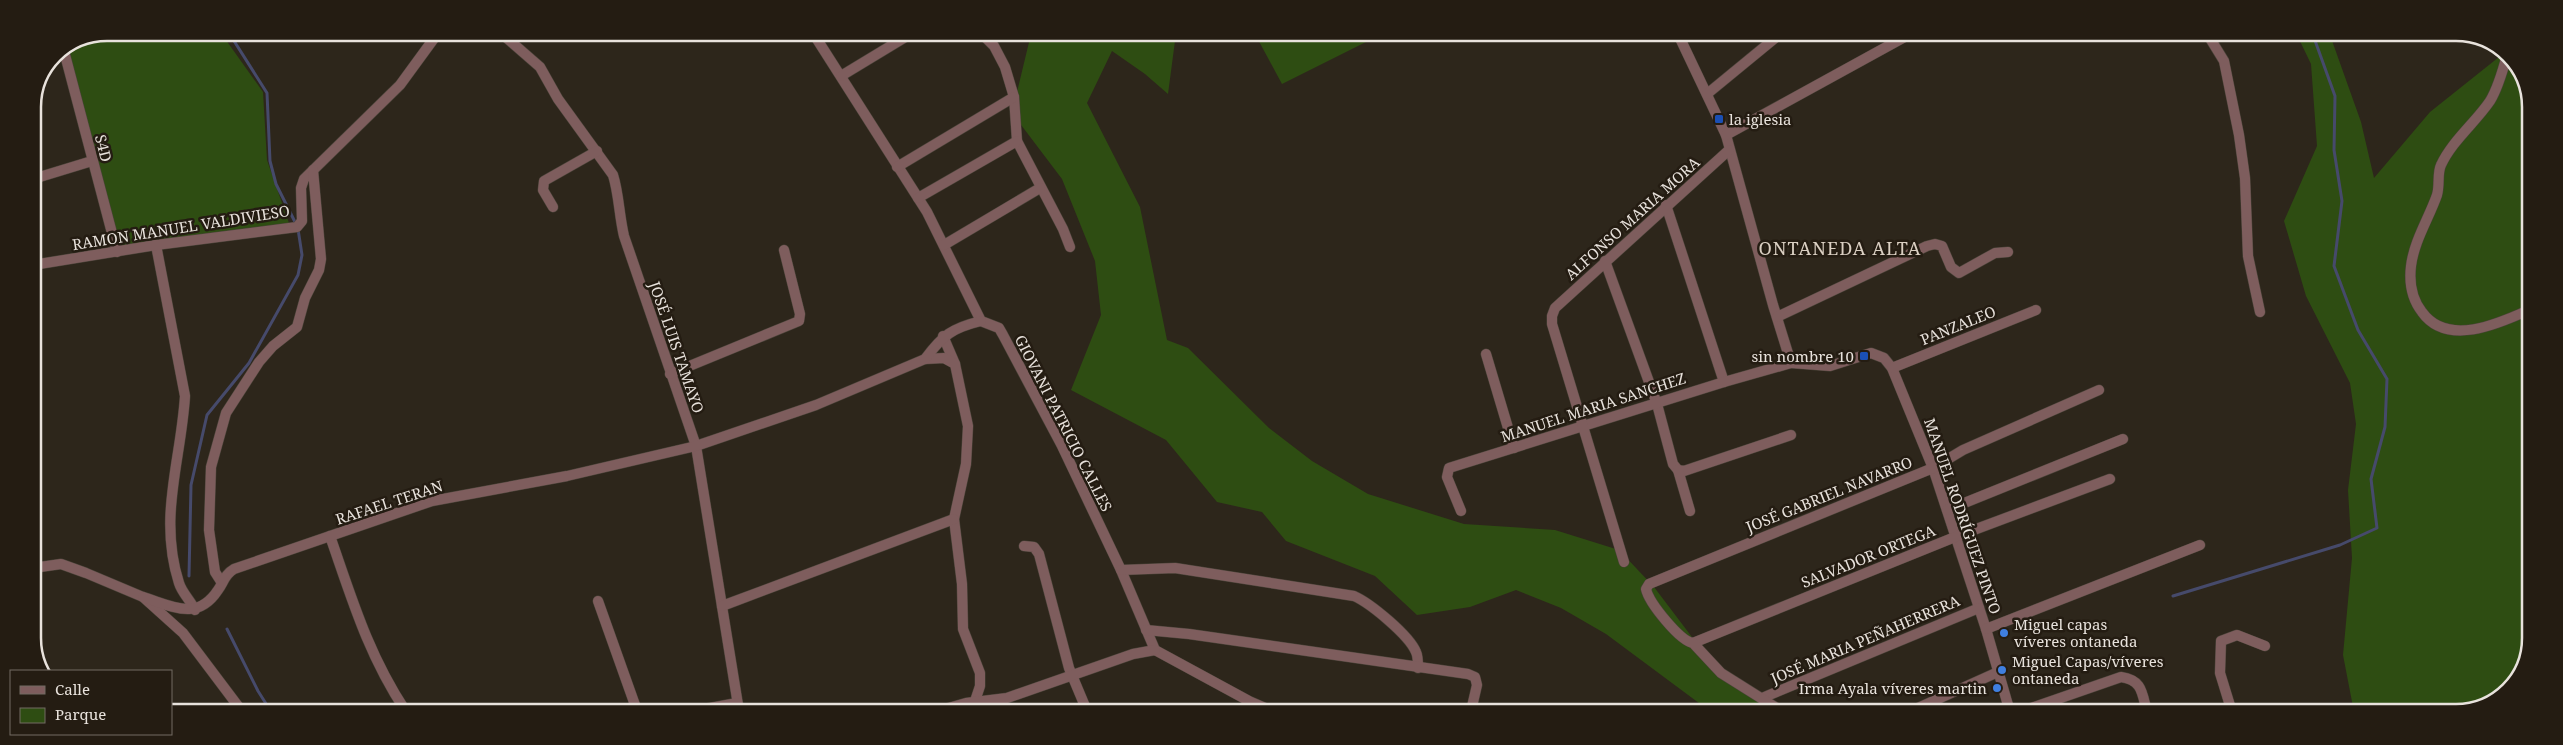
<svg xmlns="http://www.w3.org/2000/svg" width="2563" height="745" viewBox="0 0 2563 745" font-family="'Noto Serif',serif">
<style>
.green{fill:#2e4d12}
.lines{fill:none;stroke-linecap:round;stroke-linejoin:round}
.stream{stroke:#464a6b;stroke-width:3}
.minor-casing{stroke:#4b443a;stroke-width:11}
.minor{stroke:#7e5d5d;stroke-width:10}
.transit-dot{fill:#1a4fb4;stroke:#241c12;stroke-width:2}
.shop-dot{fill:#3f7fe0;stroke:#241c12;stroke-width:2}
.labels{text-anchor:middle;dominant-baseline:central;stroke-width:5;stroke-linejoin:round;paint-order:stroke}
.poi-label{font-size:15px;fill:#e8e2dc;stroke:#241c12;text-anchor:start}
.street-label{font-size:15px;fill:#e8e2dc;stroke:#241c12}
.quarter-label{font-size:18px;letter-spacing:1px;fill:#dacfc2;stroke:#241c12}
.rim{fill:none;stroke:#e8e2dc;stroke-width:2.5}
</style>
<rect width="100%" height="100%" fill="#2d261b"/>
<g class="green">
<path d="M108,33H221L263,92L267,160L289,223L121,247L64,50Z"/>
<path d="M1026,33L1181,34L1175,41L1168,94L1145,74L1112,51L1087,103L1140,207L1167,340L1188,348L1269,428L1312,461L1368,494L1464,524L1555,530L1619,550L1654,587L1720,674L1781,712H1711L1606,634L1561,608L1516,590L1470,607L1417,615L1375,576L1286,541L1262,512L1217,502L1166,440L1071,390L1101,315L1095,261L1062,179L1012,113L1030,38Z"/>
<path d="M1255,34H1382L1282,84Z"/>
<path d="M2297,35H2330L2361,122L2374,178L2430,112L2504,53L2512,58L2530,102L2528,657L2501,697L2456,712H2354L2343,655L2352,558L2348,490L2356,424L2350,383L2306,296L2284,221L2317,146L2311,64Z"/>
</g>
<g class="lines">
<g class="stream">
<path d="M229,33L267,93L270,161L276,184L296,224"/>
<path d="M189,576L191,485L207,415L249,363L298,275L302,255L298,229"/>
<path d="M2173,596L2340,545L2377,528L2371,479L2385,427L2387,379L2358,330L2334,266L2342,201L2334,150L2335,96L2313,35"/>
<path d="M227,629L258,691L270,710"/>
</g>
<g class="minor-casing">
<g id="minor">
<path d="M501,33L540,67L558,99L613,175C619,194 619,215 624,236L696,446L739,711"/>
<path d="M813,33L927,212L981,321L999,328L1003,335L1062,446L1121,570L1155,650L1249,701L1272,711"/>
<path d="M981,33L994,46L1005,67L1014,97L1017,141L1063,229L1070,247"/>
<path d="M1678,34L1726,135L1773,305L1791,363L1830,366L1871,353L1884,358L1892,368L1933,468L1986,629L2010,712"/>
<path d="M2208,35L2224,61L2239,135L2245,178L2248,256L2260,312"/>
<path d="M64,51L117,252"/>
<path d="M2507,55C2503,70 2498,88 2490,101C2475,123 2452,141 2441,165C2437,173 2440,185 2437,195C2429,218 2414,241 2411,266C2409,283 2411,298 2422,312C2447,347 2498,324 2529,310"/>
<path d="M841,76L912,33"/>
<path d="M1707,94L1780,34"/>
<path d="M1726,135L1910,34"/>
<path d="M897,167L1014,97"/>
<path d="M33,179L92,161"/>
<path d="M918,198L1017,141"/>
<path d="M1666,205L1724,382"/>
<path d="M553,207L543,190L544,181L597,151"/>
<path d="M156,245L185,396C181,461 158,517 179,583C182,593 191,601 195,610"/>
<path d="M944,245L1040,188"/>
<path d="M1605,261L1657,404L1673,464L1678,470L1684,471L1791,435"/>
<path d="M33,265L156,245L297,227L302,221L301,188L304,179L400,85L438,33"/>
<path d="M1777,317L1927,246L1935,244L1942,246L1951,267L1959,273L1995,253L2008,252"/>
<path d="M943,336L955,364"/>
<path d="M1486,354L1514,448"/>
<path d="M925,359L944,358L955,364L968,426L966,464L954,519L962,584L963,629L980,673V686L975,701"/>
<path d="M1892,368L2036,310"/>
<path d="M670,374L799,321L800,314L784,250"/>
<path d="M1678,470L1690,511"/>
<path d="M1947,510L2123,439"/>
<path d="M1461,511L1447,477L1449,468L1724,382L1791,363"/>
<path d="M330,536C352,599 368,654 405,710"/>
<path d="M1024,546L1034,547L1039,554L1069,668L1087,711"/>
<path d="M1624,562L1552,324V316L1555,308L1729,150"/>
<path d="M33,568L61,564L86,573L143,597L183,633L241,710"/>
<path d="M1121,570L1175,568L1354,596C1370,603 1409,635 1416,652C1418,656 1418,663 1418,668"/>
<path d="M222,583L215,572L209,530L211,467L226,413L259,362L273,346L297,327L305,298L319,270L321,259L313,170"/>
<path d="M143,597C172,606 197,622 218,590C224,582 224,575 234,569L432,501L567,476L696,446L816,405L925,359C943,335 952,328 981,321"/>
<path d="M598,601L635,705L633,711"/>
<path d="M722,606L954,519"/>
<path d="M1986,629L2200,545"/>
<path d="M1146,630L1189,634L1468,674L1475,677L1477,685L1471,711"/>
<path d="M1693,643L1955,537L2110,479"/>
<path d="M1762,698L1979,608"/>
<path d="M694,711L737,703"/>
<path d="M938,711L966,703L1007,698L1133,654L1155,650"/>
<path d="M1783,712L1721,673L1693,643C1680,641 1649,603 1646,589L1649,584L1933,468L1963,450L2099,390"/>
<path d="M1909,712L1998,672"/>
<path d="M2020,712L2121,677C2143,680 2142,694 2147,712"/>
<path d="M2232,712L2220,673L2221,641L2237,635L2265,646"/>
</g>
</g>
<use href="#minor" class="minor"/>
</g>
<g class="transit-dot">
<rect x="1714" y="114" width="10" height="10" rx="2.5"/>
<rect x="1859" y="351" width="10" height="10" rx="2.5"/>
</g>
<g class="shop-dot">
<circle cx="2004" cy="633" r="5"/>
<circle cx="2002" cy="670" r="5"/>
<circle cx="1997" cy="688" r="5"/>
</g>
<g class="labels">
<g class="poi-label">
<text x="1729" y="119">la iglesia</text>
<text x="1854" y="356" text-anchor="end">sin nombre 10</text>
<text x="2014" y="624">Miguel capas<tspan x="2014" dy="17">víveres ontaneda</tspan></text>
<text x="2012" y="661">Miguel Capas/víveres<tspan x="2012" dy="17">ontaneda</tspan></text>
<text x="1987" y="688" text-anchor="end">Irma Ayala víveres martin</text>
</g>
<g class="street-label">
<text transform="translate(104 148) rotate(76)">S4D</text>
<text transform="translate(1632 218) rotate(-42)">ALFONSO MARIA MORA</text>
<text transform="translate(181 227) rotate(-9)">RAMON MANUEL VALDIVIESO</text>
<text transform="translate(1958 325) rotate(-22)">PANZALEO</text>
<text transform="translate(677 347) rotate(71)">JOSÉ LUIS TAMAYO</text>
<text transform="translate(1593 407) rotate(-18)">MANUEL MARIA SANCHEZ</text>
<text transform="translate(1064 423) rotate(63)">GIOVANI PATRICIO CALLES</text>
<text transform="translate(1829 494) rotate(-22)">JOSÉ GABRIEL NAVARRO</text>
<text transform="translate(389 502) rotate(-18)">RAFAEL TERAN</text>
<text transform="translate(1963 516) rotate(71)">MANUEL RODRÍGUEZ PINTO</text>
<text transform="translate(1868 556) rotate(-22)">SALVADOR ORTEGA</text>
<text transform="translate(1865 639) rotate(-23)">JOSÉ MARIA PEÑAHERRERA</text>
</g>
<g class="quarter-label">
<text x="1840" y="248">ONTANEDA ALTA</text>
</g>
</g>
<path d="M0 0H2563V745H0ZM107 41H2456A66 66 0 0 1 2522 107V638A66 66 0 0 1 2456 704H107A66 66 0 0 1 41 638V107A66 66 0 0 1 107 41Z" fill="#241c12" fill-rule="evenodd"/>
<path class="rim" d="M107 41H2456A66 66 0 0 1 2522 107V638A66 66 0 0 1 2456 704H107A66 66 0 0 1 41 638V107A66 66 0 0 1 107 41Z"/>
<rect x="10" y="670" width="162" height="65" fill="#241c12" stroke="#726b63"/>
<rect x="20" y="686" width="25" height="8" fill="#7e5d5d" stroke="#726b63"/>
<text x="55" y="695" font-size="15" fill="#e8e2dc">Calle</text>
<rect x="20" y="708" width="25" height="15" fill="#2e4d12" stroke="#726b63"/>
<text x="55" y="720" font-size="15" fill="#e8e2dc">Parque</text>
</svg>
